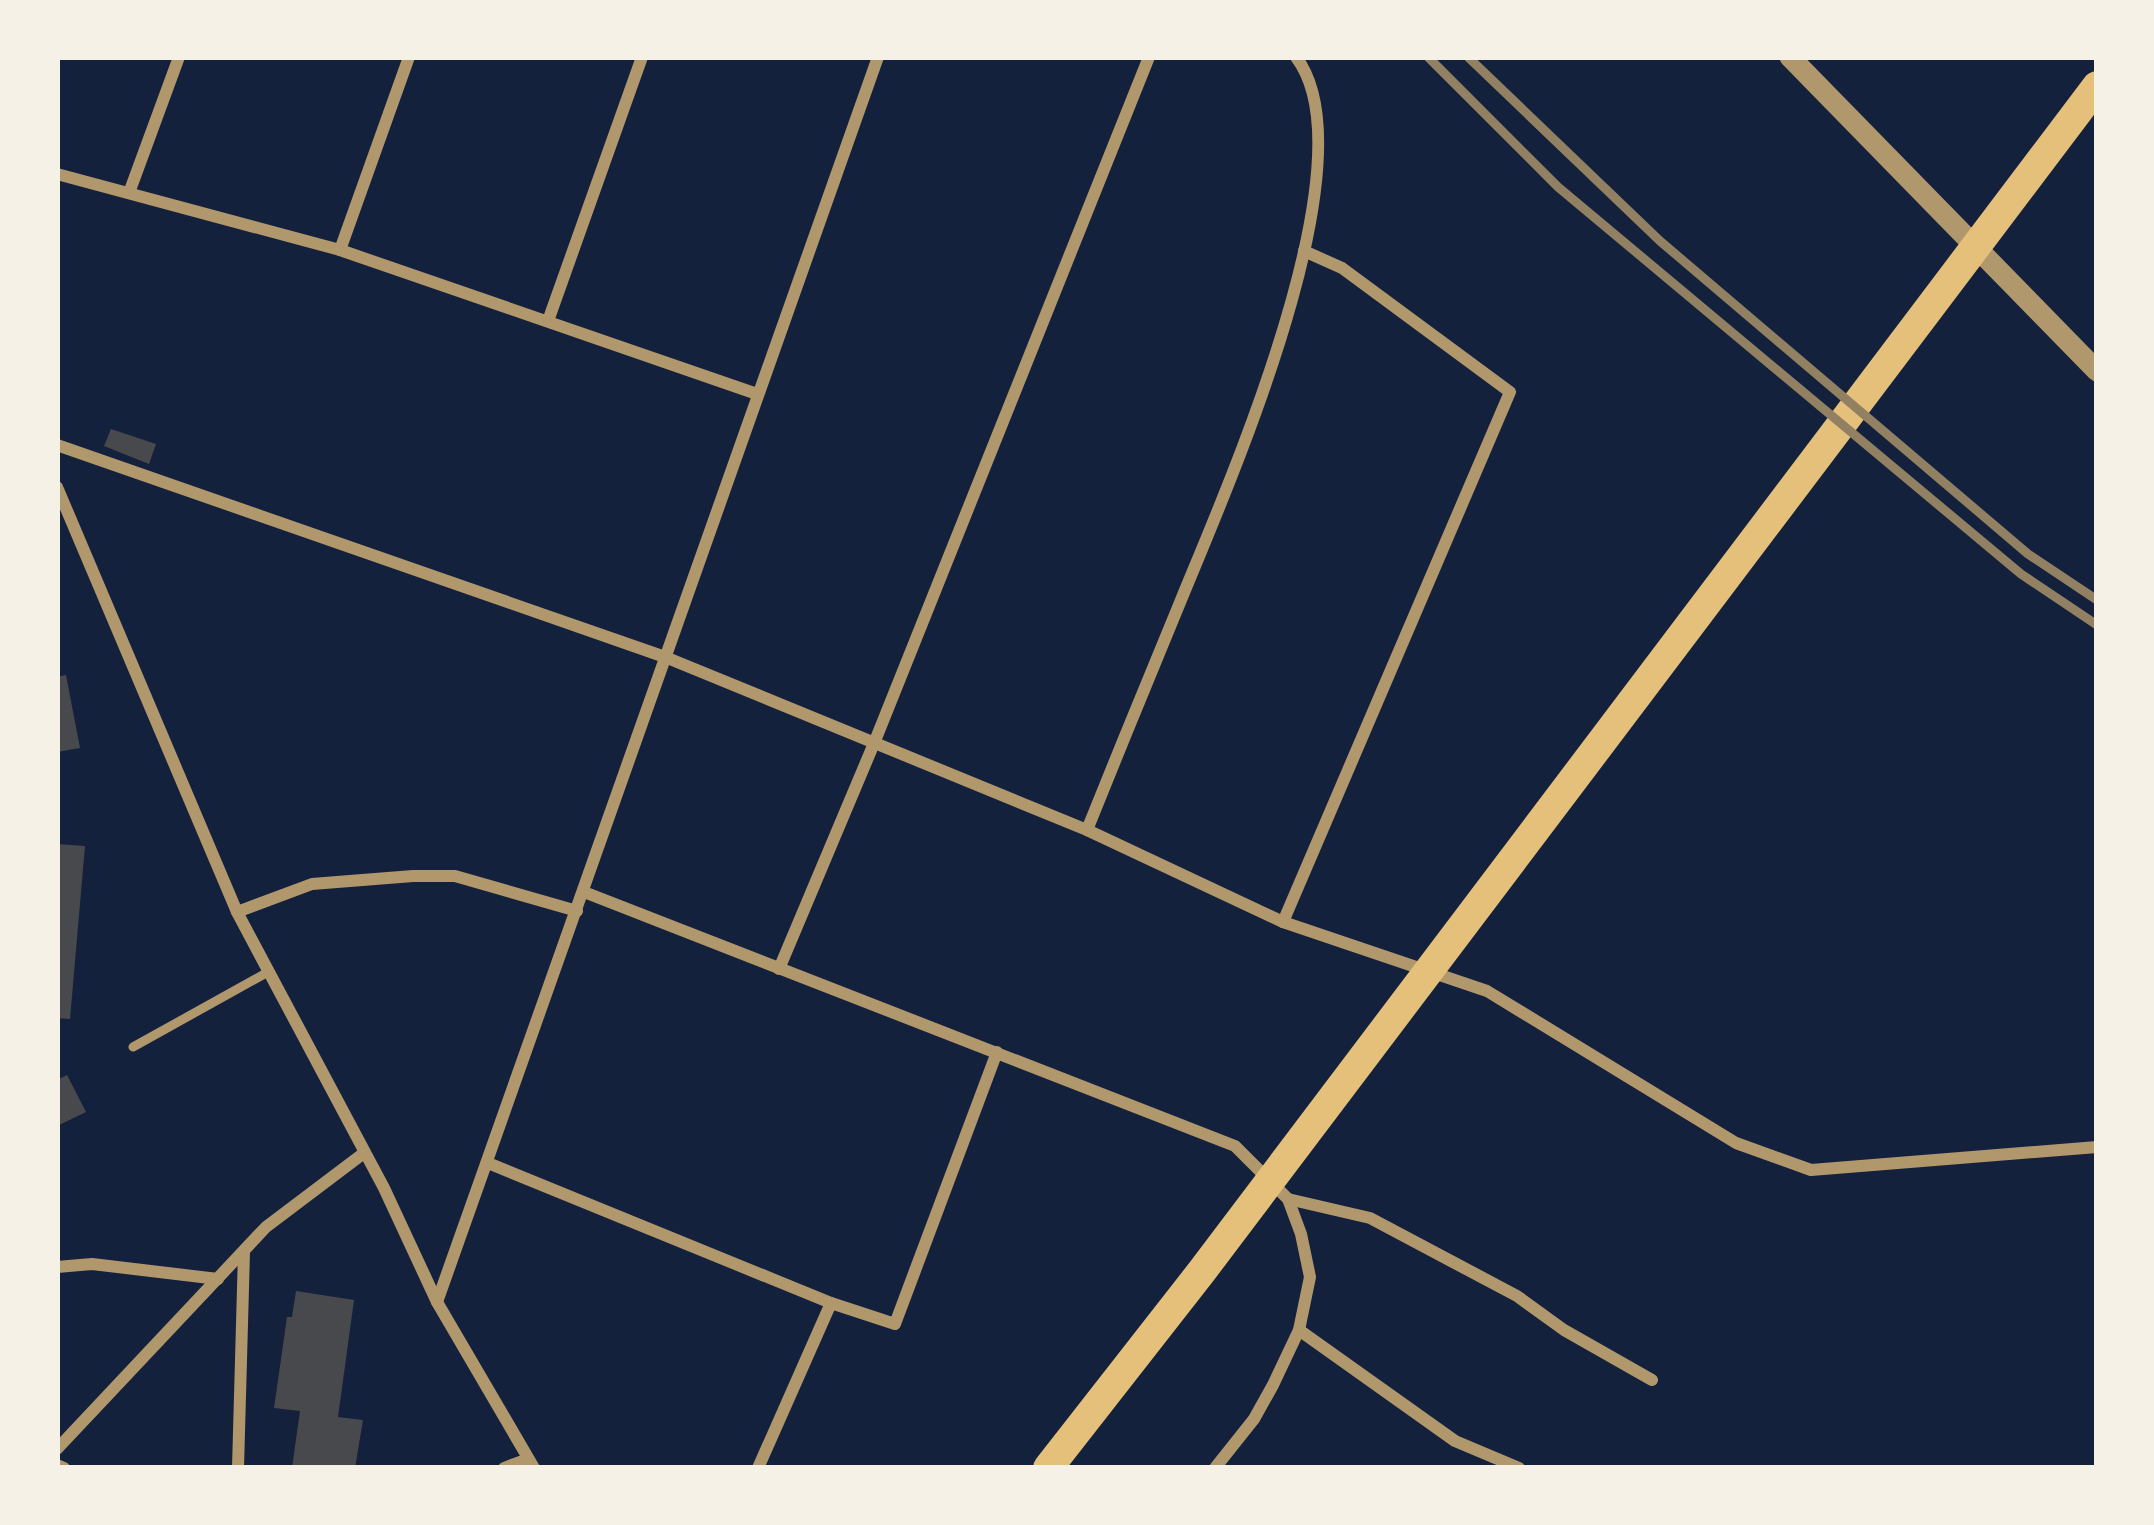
<svg xmlns="http://www.w3.org/2000/svg" width="2154" height="1525" viewBox="0 0 2154 1525" font-family="Commissioner,sans-serif">
<style>
.building{fill:#48494c}
.lines{fill:none;stroke-linecap:round;stroke-linejoin:round}
.service{stroke:#b1986c;stroke-width:9}
.minor{stroke:#b1986c;stroke-width:12}
.tertiary{stroke:#b1986c;stroke-width:21}
.primary{stroke:#e5c07b;stroke-width:30}
.rail{stroke:#918062;stroke-width:9}
</style>
<rect width="100%" height="100%" fill="#14213d"/>
<g class="building">
<path d="M111,429L156,444L149,464L104,446Z"/>
<path d="M66,675L80,748L57,752V677Z"/>
<path d="M57,844L85,846L70,1019L57,1018Z"/>
<path d="M67,1075L86,1112L57,1126V1080Z"/>
<path d="M296,1291L354,1300L338,1417L363,1420L355,1468H292L300,1411L274,1408L287,1317H292Z"/>
</g>
<g class="lines">
<path class="service" d="M133,1047L268,972"/>
<g class="minor">
<path d="M57,174L340,250L757,394"/>
<path d="M129,193L179,57"/>
<path d="M340,250L409,57"/>
<path d="M548,321L642,57"/>
<path d="M57,445L665,657L1087,830L1283,922L1487,991L1736,1143L1811,1170L2097,1147"/>
<path d="M57,487L237,912L384,1188L437,1302L534,1468"/>
<path d="M1087,830C1118,753 1149,677 1181,600C1225,492 1374,159 1296,57"/>
<path d="M584,892L1235,1146L1288,1199L1301,1234L1310,1277L1299,1330L1273,1385L1254,1419L1215,1468"/>
<path d="M237,912L312,884L413,876H455L577,911"/>
<path d="M1283,922L1510,392L1342,268L1304,251"/>
<path d="M779,969L875,741L1149,57"/>
<path d="M488,1163L831,1303L895,1324L997,1052"/>
<path d="M1288,1199L1370,1218L1517,1296L1564,1330L1652,1380"/>
<path d="M57,1267L92,1264L218,1279"/>
<path d="M437,1302L878,57"/>
<path d="M1299,1330L1455,1441L1519,1468"/>
<path d="M57,1449L266,1227L364,1153"/>
<path d="M57,1465L64,1468"/>
<path d="M238,1468L244,1252"/>
<path d="M504,1468L528,1459"/>
<path d="M758,1468L831,1303"/>
</g>
<path class="tertiary" d="M1790,57L2097,371"/>
<path class="primary" d="M1048,1468L1202,1271L2097,86"/>
<g class="rail">
<path d="M1428,57L1558,187L2021,574L2097,625"/>
<path d="M1468,57L1660,241L2028,554L2097,600"/>
</g>
</g>
<rect width="2154" height="1525" fill="none" stroke="#f6f1e7" stroke-width="120"/>
</svg>
